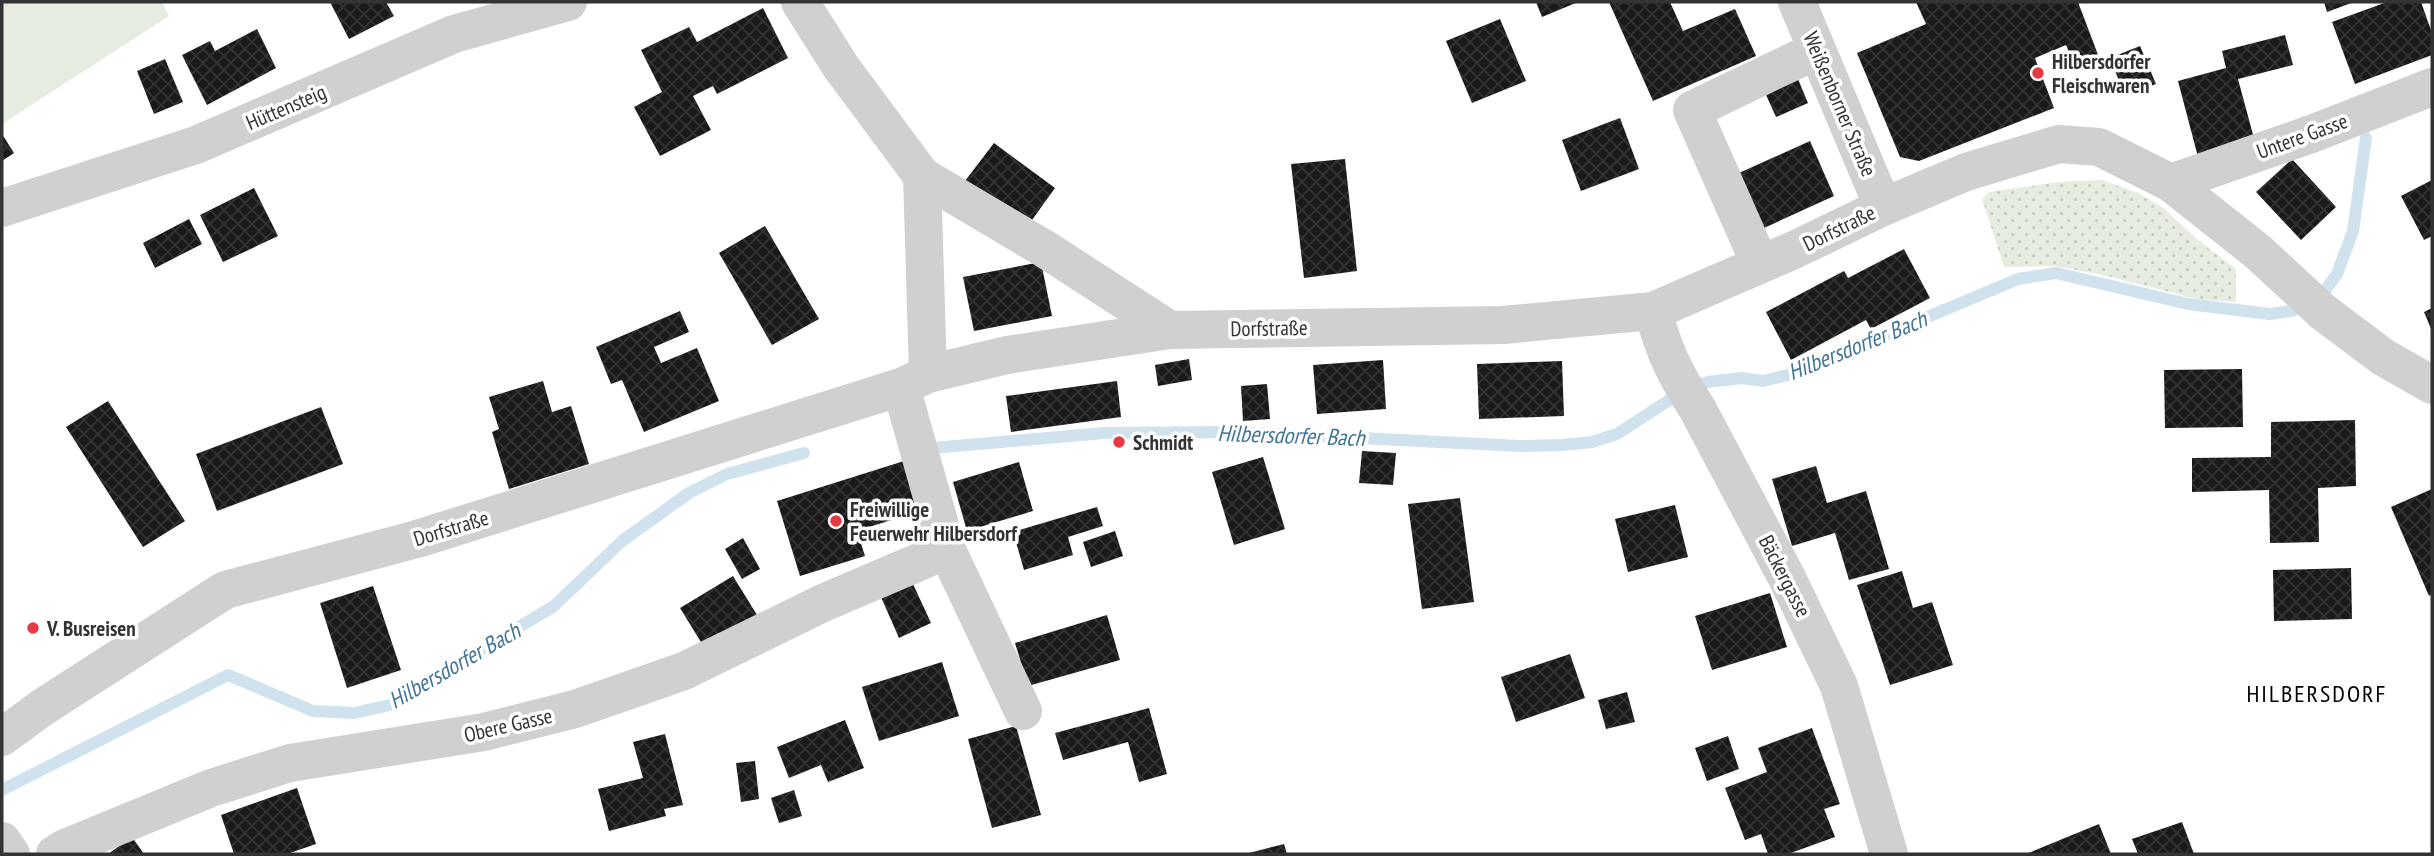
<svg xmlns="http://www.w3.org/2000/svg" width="2434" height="856" viewBox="0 0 2434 856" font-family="'PT Sans Narrow',sans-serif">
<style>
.grass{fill:url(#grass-dots)}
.garden{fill:#e6ecdf}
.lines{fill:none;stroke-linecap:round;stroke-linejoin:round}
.stream{stroke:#cfe2ee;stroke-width:12}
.building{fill:url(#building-cross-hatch)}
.minor{stroke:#d0d0d0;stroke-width:38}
.poi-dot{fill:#e63946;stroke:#fff;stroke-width:2.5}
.labels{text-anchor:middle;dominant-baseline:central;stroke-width:7;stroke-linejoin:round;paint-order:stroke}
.poi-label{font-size:21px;font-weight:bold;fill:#333;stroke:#fff;text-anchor:start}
.street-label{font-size:21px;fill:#333;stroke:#fff}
.water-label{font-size:23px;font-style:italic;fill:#3f7597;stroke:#fff}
.quarter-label{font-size:24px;letter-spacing:2px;fill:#000;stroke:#fff}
</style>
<defs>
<pattern id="grass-dots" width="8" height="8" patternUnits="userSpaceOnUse" patternTransform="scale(1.75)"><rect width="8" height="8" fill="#e6ecdf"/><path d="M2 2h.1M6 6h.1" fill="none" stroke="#c6cbc0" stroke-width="1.8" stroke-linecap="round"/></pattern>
<pattern id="building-cross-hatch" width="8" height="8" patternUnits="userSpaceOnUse" patternTransform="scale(1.75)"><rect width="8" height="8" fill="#1a1a1a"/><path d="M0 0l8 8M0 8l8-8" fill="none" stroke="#333"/></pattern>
</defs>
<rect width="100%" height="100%" fill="#fff"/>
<path class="grass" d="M2102,180L2138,193L2162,207L2199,241L2236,269V302L2197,299L2103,275L2054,266L2004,267L1982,199L1989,192L2059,182Z"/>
<path class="garden" d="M2,2H162L169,16L2,124Z"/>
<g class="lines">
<g class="stream">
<path d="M933,448L1104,433L1238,432L1520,446L1562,445L1592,442L1617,434L1671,399L1707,382L1742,378L1763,381L1792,374L2018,279L2056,273L2188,304L2269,314L2292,311L2324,292L2337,274L2353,231L2366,138"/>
<path d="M2,790L228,675L313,711L354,713L390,705L554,606L622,541L689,493L727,474L804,453"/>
</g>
</g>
<g class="building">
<path d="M330,2H386L394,16L349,39Z"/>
<path d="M1536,2H1578L1542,17Z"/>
<path d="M1609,2H1670L1683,31L1735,9L1756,56L1653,101Z"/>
<path d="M1916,2H2078L2100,60L2076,69L2066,45L2035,58L2054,108L1919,161L1900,157L1857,53L1926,24Z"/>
<path d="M2324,2H2354L2327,12Z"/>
<path d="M2387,2H2421L2432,33V55L2355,84L2332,22Z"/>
<path d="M763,8L788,58L717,94L713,86L693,96L711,130L660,156L634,107L662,92L641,50L689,27L697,42Z"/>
<path d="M1500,19L1526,81L1472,103L1446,41Z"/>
<path d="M257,29L276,68L207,105L182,55L210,41L215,51Z"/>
<path d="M2285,35L2293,65L2238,79L2255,142L2198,157L2178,81L2226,68L2222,51Z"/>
<path d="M2140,46L2156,84L2125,96L2110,58Z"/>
<path d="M165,59L183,102L154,114L137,71Z"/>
<path d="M1795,72L1808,103L1776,117L1762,86Z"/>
<path d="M1620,118L1639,169L1581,191L1562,140Z"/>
<path d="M2,134L14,153L2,161Z"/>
<path d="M1810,141L1834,196L1764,228L1739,173Z"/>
<path d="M994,143L1055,188L1027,227L965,181Z"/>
<path d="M1345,159L1357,271L1304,278L1291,164Z"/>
<path d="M2292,159L2336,207L2301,240L2256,192Z"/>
<path d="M2432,180V236L2424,240L2401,196Z"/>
<path d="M254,188L278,236L223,262L200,215Z"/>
<path d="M189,219L202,244L155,268L143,243Z"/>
<path d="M765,226L819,319L772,345L719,253Z"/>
<path d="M1904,249L1930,298L1871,329L1866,320L1791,360L1766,312L1844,271L1848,278Z"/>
<path d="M1041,262L1052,316L974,331L963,277Z"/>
<path d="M2432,308V331L2424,312Z"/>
<path d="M680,311L689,332L654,347L661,363L697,348L719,401L644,432L622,380L611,384L596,347Z"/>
<path d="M1189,359L1192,380L1158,386L1155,365Z"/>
<path d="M1383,360L1386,409L1317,414L1313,365Z"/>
<path d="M1562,361L1564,416L1479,419L1477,364Z"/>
<path d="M2242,369L2243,427L2165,428L2164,370Z"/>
<path d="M543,381L552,412L571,406L589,464L509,489L492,432L499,429L489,397Z"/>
<path d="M1117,381L1121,417L1011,432L1006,396Z"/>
<path d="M1267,384L1270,419L1243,421L1241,386Z"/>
<path d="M108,401L185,521L143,547L66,427Z"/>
<path d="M321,407L343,464L217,511L196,454Z"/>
<path d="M2355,420L2356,486L2318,488L2319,542L2270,543L2269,490L2192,492V458L2271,457V422Z"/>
<path d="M1362,451L1396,453L1393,485L1359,483Z"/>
<path d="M1263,457L1285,529L1234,545L1212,472Z"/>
<path d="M904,461L919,511L857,531L865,556L800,576L777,501Z"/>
<path d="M1019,462L1033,511L967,531L953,482Z"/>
<path d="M1816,466L1827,503L1866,491L1889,569L1849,580L1835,533L1792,546L1772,479Z"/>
<path d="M2432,489V594L2429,596L2391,507Z"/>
<path d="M1460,498L1474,602L1422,609L1408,504Z"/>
<path d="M1675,505L1688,557L1628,572L1615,519Z"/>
<path d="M1097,507L1103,526L1068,537L1073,555L1024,570L1013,532Z"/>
<path d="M1115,531L1123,556L1091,567L1083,542Z"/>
<path d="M743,538L760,569L742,579L725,549Z"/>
<path d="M2351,568L2352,619L2274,621L2273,570Z"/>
<path d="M1902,571L1913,608L1932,602L1953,665L1890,685L1857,585Z"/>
<path d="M733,576L757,615L704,647L680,608Z"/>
<path d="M913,584L931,623L899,638L881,597Z"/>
<path d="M373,586L401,670L347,688L320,603Z"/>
<path d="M1770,593L1787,647L1712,670L1695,616Z"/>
<path d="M1107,615L1120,660L1028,686L1015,643Z"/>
<path d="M1570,654L1585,698L1516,722L1501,677Z"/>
<path d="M942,662L959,716L879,741L862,687Z"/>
<path d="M1627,692L1635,722L1606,729L1598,700Z"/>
<path d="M1149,708L1167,774L1139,782L1128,742L1063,760L1055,733Z"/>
<path d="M845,720L864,768L828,782L821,765L789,778L777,747Z"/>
<path d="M1016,726L1041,815L992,828L968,739Z"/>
<path d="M1812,728L1840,804L1824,809L1835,837L1788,854H1768L1761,834L1745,840L1725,788L1767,772L1758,748Z"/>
<path d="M665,734L683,805L664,809L666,816L609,831L598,789L643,778L633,742Z"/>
<path d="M1728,736L1739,769L1707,781L1695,748Z"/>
<path d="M755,761L759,799L741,802L736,763Z"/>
<path d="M297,788L316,844L287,854H234L221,815Z"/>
<path d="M794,790L802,816L779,823L771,798Z"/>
<path d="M2182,822L2194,854H2138L2132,839Z"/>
<path d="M2099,824L2111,854H2026Z"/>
<path d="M132,837L144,854H108Z"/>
<path d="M1284,844L1287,854H1249V853Z"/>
</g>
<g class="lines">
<g class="minor">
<path d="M800,2L841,67L922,176L1045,249L1170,330"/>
<path d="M1797,2L1883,207"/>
<path d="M922,176L928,374"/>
<path d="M2171,183L2314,133L2432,87"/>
<path d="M2,208L196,145L454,34L568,2"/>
<path d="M1760,264L1692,110L1817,50"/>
<path d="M1653,311C1664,351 1674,373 1697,408L1787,578L1839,686L1889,854"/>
<path d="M947,550L1023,711"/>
<path d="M2,737L43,707L225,590L417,539L901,387L928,374L1007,355L1170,330L1503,325L1653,311L1794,250L1883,207L1966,172L2059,144L2099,147L2171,183L2258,252L2323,312L2383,357L2432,385"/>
<path d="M2,841L11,854"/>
<path d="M55,854L65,848L211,788L290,763L484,732L575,709L684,671L823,603L947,550L901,387"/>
</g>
</g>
<g class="poi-dot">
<circle cx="2038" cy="73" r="7"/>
<circle cx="1119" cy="442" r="7"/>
<circle cx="836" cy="521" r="7"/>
<circle cx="33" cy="628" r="7"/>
</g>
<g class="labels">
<g class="poi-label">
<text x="2052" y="61">Hilbersdorfer<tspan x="2052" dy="24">Fleischwaren</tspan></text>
<text x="1133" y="442">Schmidt</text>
<text x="850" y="509">Freiwillige<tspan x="850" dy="24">Feuerwehr Hilbersdorf</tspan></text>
<text x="47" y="628">V. Busreisen</text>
</g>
<g class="street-label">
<text transform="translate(1840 104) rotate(67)">Weißenborner Straße</text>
<text transform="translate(286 107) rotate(-23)">Hüttensteig</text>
<text transform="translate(2302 136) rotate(-20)">Untere Gasse</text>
<text transform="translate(1839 228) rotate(-26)">Dorfstraße</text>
<text transform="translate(1269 328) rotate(-1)">Dorfstraße</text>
<text transform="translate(451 528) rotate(-17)">Dorfstraße</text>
<text transform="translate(1785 576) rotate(63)">Bäckergasse</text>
<text transform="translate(508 725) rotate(-13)">Obere Gasse</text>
</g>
<g class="water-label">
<text transform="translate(1857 345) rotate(-22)">Hilbersdorfer Bach</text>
<text transform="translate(1291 435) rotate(2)">Hilbersdorfer Bach</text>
<text transform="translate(454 665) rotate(-30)">Hilbersdorfer Bach</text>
</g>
<g class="quarter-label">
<text x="2317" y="693">HILBERSDORF</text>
</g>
</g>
<rect width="2434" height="856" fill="none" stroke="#333333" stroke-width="7"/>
</svg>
